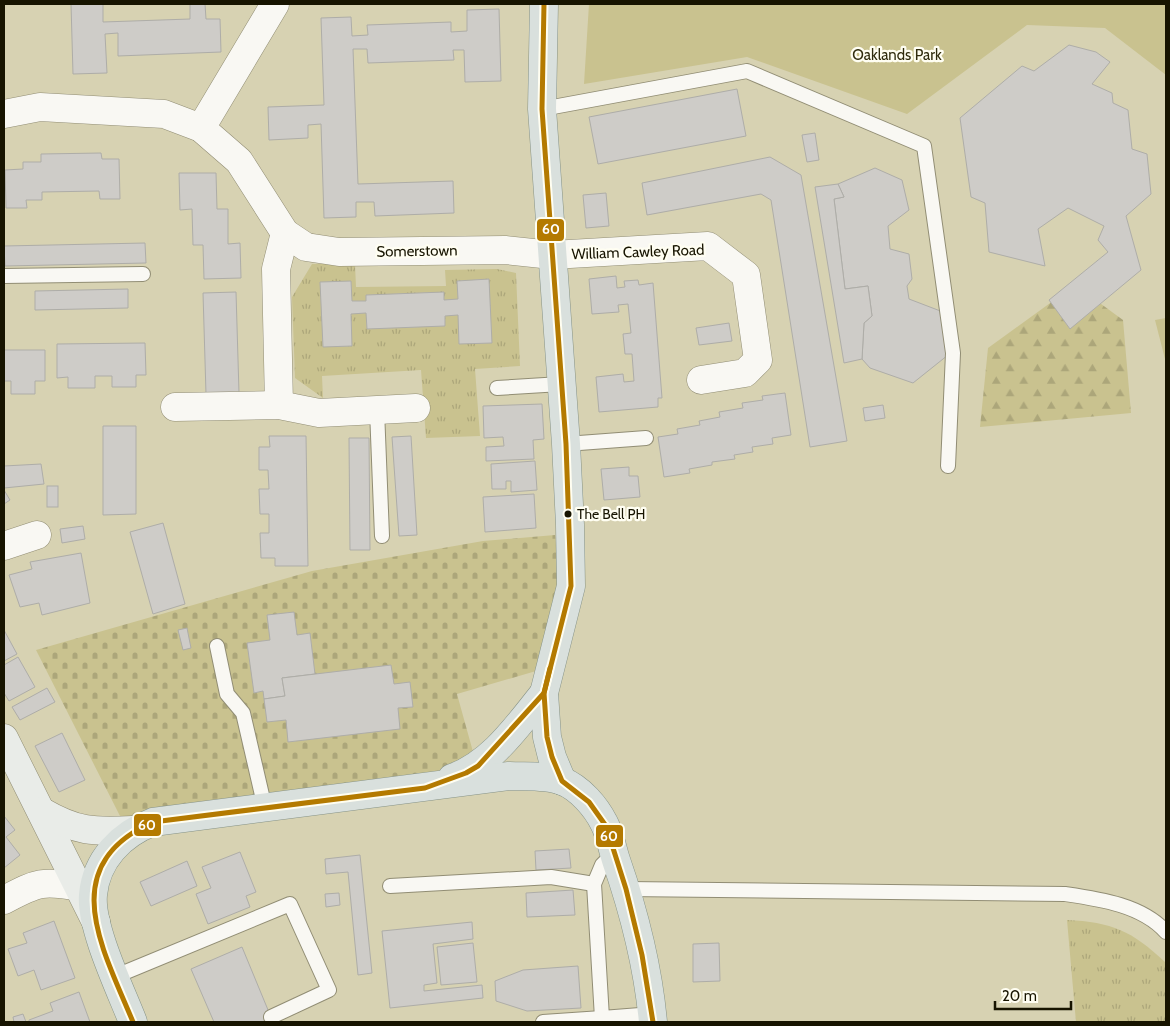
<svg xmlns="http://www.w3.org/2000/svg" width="1170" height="1026" viewBox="0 0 1170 1026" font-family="Cabin,sans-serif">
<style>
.grass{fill:url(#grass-tufts)}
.forest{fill:url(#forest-firs)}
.cemetery{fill:url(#cemetery-stones)}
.park{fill:#c9c28f}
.building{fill:#ceccc8;stroke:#aeada8}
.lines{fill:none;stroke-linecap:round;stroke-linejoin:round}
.lane-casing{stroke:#918d74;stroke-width:16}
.street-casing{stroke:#918d74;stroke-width:29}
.secondary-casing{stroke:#918d74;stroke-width:29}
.primary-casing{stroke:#869286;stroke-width:29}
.lane{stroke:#f9f8f3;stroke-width:14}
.street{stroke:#f9f8f3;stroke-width:28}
.secondary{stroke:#e9ece8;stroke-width:28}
.primary{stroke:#d9e0dd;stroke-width:28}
.bus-1-casing{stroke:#fffef2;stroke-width:9}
.bus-1{stroke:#b47a00;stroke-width:5}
.bus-dot{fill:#171400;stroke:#fffef2;stroke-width:2}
.labels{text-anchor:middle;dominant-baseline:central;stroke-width:4.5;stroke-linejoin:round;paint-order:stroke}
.bus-label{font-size:14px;fill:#171400;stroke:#fffef2;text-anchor:start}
.park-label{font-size:15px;fill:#2f2b0d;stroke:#fffef2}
.street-label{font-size:15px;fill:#171400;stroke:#fffef2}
.line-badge{stroke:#fffef2;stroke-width:2}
.badge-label{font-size:14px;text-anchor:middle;font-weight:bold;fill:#fff}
</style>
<defs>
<pattern id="grass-tufts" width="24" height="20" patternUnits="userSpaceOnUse" patternTransform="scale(1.25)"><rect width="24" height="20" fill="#c9c28f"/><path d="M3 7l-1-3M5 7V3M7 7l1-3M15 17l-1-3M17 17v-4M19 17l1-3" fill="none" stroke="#aca67a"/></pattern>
<pattern id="forest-firs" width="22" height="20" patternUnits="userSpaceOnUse" patternTransform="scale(1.25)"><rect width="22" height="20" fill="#c9c28f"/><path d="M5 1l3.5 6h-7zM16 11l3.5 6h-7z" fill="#aca67a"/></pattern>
<pattern id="cemetery-stones" width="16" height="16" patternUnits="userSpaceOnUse" patternTransform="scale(1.25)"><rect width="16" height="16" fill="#c9c28f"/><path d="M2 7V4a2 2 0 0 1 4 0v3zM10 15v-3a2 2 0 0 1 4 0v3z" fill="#aca67a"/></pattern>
</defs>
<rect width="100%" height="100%" fill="#d7d2b2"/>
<g class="grass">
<path d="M312,264H355L356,287L446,286L445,270L497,269L516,273L520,366L475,369L480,436L426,438L421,370L322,376L323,398L295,378L292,297Z"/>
<path d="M1067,920C1112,922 1132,931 1165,962L1166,1022H1076Z"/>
</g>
<path class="forest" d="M1075,285L1123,320L1131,413L980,427L988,348Z"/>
<path class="cemetery" d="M555,535L560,587L536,671L457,694L475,759L454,769L121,818L36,650L312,571L483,541Z"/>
<g class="park">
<path d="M589,4H1166V75L1105,28L1027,25L907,114L747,57L584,84Z"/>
<path d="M1166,318V363L1155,320Z"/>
</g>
<g class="building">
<path d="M71,4H103V22L190,19V4H205L206,19H220L221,52L118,56V33L105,34L107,73L73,74Z"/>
<path d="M499,9L501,81L465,82L464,50H453L454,60L368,63L367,49H353L358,184L453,181L454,213L375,216L374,202H356V217L324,218L321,124L308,125V138L269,140L268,107L324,105L321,18L351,17L352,36L368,35L367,25L451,22V32L467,31V10Z"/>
<path d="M1069,45L1096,52L1110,62L1092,84L1112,93L1113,103L1128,110L1132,149L1147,154L1151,194L1126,216L1141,270L1070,329L1049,300L1108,252L1098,240L1104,226L1068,208L1038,229L1045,266L989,252L985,203L971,197L960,118L1022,66L1034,71Z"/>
<path d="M737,89L746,136L598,164L589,117Z"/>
<path d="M815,133L819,160L807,162L802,135Z"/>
<path d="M101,153L102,159H119L120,199H100L99,191L42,192V200H26L27,208H6L5,170L23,169V162H41V154Z"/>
<path d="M770,157L801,175L847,441L810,447L771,200L761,194L647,215L642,183Z"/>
<path d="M875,168L902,180L909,210L888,226L890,249L909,254L912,279L907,286L909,299L943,312L948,355L913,383L870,368L862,359L864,323L872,316L868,286L845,289L834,199L844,197L838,184Z"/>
<path d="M179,173H216L217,209H228V244L240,243L241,278L204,279L203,245H193L192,209L180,210Z"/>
<path d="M838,184L844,197L834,199L845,289L868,286L872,316L864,323L862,359L844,363L815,187Z"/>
<path d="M606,193L609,226L586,228L583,195Z"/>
<path d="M145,243L146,263L5,266L4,246Z"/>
<path d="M616,276L617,288L625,287L624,281L638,280L639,285L653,283L662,398H658V407L599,412L596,377L623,374L624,382L634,381L632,354H625L623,334L631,333L628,304L618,305L619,312L592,314L589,279Z"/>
<path d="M489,279L492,343L459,344L458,315L445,316V326L367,329L366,313L351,314L352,346L323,347L320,282L351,281L352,301H366V295L444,292V300L458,299L457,281Z"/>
<path d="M128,289V308L35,310V291Z"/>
<path d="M236,292L239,393L206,394L203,293Z"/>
<path d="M729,323L732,341L699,345L696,328Z"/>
<path d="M145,343L146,375H136V387H112V376H95V388H68V377L57,378V344Z"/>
<path d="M4,350H45V381H35V394H11V381H4Z"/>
<path d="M785,393L791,435L772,438L773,444L752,447L753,452L734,455L735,459L712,462V465L689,469L690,473L664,477L658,437L678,434L677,429L700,425L699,421L720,417L719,412L743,408L742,403L763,400L762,396Z"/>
<path d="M542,404L544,439L533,440L534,459L486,461V447L504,446L503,437L484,438L483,406Z"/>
<path d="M883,405L885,418L865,421L863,408Z"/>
<path d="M103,426H136V514L103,515Z"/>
<path d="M269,436H306L308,566H275V558H261L260,533H269V514H260L259,489H269L268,470H259V447H270Z"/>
<path d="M411,436L417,535L399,536L392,437Z"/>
<path d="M349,438H369L370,550H350Z"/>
<path d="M535,461L537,490L511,492V481H506V489H492L491,464Z"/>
<path d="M41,464L44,484L4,488V466Z"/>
<path d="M629,467V476H638L640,497L604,500L601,469Z"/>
<rect x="47" y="486" width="11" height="21"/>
<path d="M4,490L10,500L4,504Z"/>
<path d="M534,494L536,528L485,532L483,497Z"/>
<path d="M163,523L185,604L153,614L130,532Z"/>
<path d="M83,526L85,539L62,543L60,529Z"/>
<path d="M81,553L90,603L42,615L39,603L20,607L9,575L32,569L30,562Z"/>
<path d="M294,612L297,635L310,633L315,674L282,678L285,696L264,699L263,691L254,693L247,643L270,640L267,615Z"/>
<path d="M187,628L191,648L183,650L178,630Z"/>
<path d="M4,630L17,654L4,661Z"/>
<path d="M18,657L35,687L9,701L4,693V665Z"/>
<path d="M391,665L394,684L410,682L413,707L398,708L400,729L288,742L286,720L267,722L264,699L285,696L282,678Z"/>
<path d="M47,688L55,702L20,720L12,707Z"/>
<path d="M62,733L85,780L59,792L35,746Z"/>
<path d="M4,816L15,830L6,837L20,855L4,868Z"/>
<path d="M569,849L571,868L536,870L535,851Z"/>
<path d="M240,852L256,892L246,896L250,907L208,924L196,894L211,888L202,867Z"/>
<path d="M360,855L372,973L358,975L348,872L326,874L325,859Z"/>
<path d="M187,861L197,886L151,906L140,882Z"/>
<path d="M573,890L575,915L527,917L526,893Z"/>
<path d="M339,893L340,905L326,907L325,894Z"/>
<path d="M54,921L75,978L41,990L34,970L18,976L8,949L27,943L23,933Z"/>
<path d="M472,922L473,939L433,944L437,983L424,985V991L482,985L483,998L390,1008L382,931Z"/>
<path d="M473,943L477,982L441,985L437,947Z"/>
<path d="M719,943L720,981L693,982V944Z"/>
<path d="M242,947L273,1022H214L191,969Z"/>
<path d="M578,966L581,1008L527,1011L496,1001L495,981L523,970Z"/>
<path d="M79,992L90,1022H29V1020L53,1011L50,1003Z"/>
<path d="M23,1014L26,1022H14L13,1017Z"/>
</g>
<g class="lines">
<g class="lane-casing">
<g id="lane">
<path d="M542,109L747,71L924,146L953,353L948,466"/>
<path d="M4,276L143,274"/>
<path d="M497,388L561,384"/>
<path d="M377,410L382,536"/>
<path d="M566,444L646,438"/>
<path d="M217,646L227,694L243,713L265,808"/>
<path d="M614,853L602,865L594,884L602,1018L653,1014"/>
<path d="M390,886L551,877L594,884"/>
<path d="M626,889L1065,894C1099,899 1142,905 1166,932"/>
<path d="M116,976L290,904L329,990L271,1017"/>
<path d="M543,1022L602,1018V1022"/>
</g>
</g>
<g class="street-casing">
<g id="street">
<path d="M4,114L40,107L164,114L201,128L239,161L285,233L306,247L339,252L505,250L552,255L708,246L746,275L758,360L745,373L701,380"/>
<path d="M201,128L275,4"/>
<path d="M279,405L276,269L285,233"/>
<path d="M175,407L279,405L319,413L416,408"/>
<path d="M4,546L37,535"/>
<path d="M4,900C37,883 41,880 79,887"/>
</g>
</g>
<g class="secondary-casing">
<g id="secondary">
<path d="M4,738L96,922"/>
<path d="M41,811C77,832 93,832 133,830"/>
</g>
</g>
<g class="primary-casing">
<g id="primary">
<path d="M544,4L542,109L566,444L570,525L571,586L544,693L547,737L552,757L562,781"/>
<path d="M452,778C492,764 518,725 544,693"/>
<path d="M133,1022C121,991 90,927 93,895C96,860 121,834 153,822L509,776C526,777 546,775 562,781C580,788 596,807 604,823C610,834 612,848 616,860C634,912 648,967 653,1022"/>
</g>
</g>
<use href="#lane" class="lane"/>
<use href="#street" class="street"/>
<use href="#secondary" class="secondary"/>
<use href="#primary" class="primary"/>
<g class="bus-1-casing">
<g id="bus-1">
<path d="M550,668L544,693L547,737L552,757L562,781L589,802L606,826L626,889L642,955L653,1022"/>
<path d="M133,1022C103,949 54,866 153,822L425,788L466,773L478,766L544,693L571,586L566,444L542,109L544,4"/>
</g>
</g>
<use href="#bus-1" class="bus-1"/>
</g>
<circle class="bus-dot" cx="568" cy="514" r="4.5"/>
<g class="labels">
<g class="bus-label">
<text x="577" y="514">The Bell PH</text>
</g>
<g class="park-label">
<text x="897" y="55">Oaklands Park</text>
</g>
<g class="street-label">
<text transform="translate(417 251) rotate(-1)">Somerstown</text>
<text transform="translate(638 252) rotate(-2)">William Cawley Road</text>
</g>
</g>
<g class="line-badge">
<rect x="536" y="218" width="29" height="24" rx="5" fill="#b47a00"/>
<rect x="133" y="813" width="29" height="24" rx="5" fill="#b47a00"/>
<rect x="595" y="824" width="29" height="24" rx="5" fill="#b47a00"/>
</g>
<g class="badge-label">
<text x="551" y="234">60</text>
<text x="147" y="830">60</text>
<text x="609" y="841">60</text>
</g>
<rect width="1170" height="1026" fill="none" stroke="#171400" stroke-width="10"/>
<path d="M995 1001v8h76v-8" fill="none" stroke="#171400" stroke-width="2.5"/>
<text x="1002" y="1001" font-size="15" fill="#171400" stroke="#fffef2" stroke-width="4" paint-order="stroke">20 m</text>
</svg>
